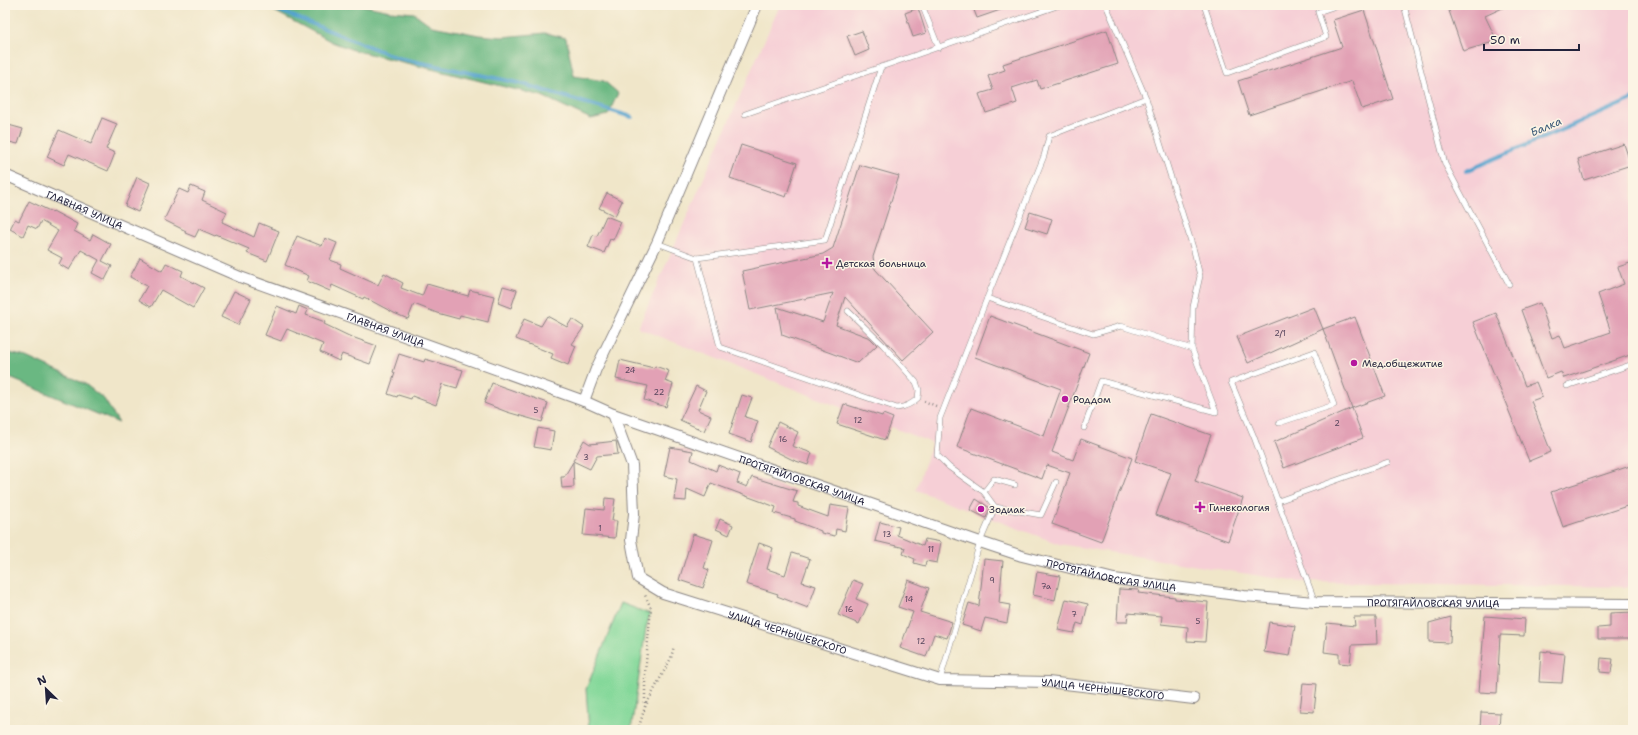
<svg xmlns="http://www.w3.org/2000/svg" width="1638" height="735" viewBox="0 0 1638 735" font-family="'Shantell Sans',sans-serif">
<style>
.built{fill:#f6cfd6}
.green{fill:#84d89a;stroke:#537d6a}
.forest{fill:#6bb882;stroke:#466d5e}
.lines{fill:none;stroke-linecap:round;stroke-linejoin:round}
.stream{stroke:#55a3ce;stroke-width:4}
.building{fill:#e2a1b5}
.service-casing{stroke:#898482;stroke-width:6}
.minor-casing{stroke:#898482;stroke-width:12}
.path{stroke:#898482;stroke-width:2.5;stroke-dasharray:1 3;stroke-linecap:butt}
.service{stroke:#fff;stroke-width:5}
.minor{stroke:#fff;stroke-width:10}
.poi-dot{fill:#b5179e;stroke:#fcf5e5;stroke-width:1.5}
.labels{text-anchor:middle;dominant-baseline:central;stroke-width:3;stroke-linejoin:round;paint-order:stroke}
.number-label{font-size:8px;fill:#52425a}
.street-label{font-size:10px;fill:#22223b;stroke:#fcf5e5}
.poi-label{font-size:10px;fill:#22223b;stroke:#fcf5e5;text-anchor:start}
.water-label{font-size:11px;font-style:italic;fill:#365676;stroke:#fcf5e5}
</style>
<rect width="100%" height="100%" fill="#fcf5e5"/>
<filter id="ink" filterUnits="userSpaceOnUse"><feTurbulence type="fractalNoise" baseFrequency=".025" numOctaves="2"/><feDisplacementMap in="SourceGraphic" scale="8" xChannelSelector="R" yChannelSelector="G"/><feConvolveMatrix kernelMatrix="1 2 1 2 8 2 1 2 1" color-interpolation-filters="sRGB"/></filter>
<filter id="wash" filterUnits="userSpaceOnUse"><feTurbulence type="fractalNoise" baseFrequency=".012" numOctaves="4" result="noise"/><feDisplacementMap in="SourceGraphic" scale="16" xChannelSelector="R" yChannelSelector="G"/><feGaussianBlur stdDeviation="0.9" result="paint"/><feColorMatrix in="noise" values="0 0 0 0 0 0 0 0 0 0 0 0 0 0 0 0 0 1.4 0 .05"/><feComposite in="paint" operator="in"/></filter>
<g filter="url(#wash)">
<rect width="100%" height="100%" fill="#f0e6c9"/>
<path class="built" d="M780,5H1633V587L1299,582L1059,544L990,518H986L970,510L916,490L932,443L638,328Z"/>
<path class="green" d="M621,603L650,614L646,628L631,730H589L586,689Z"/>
<g class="forest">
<path d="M263,5H361L390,11L414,13L432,26L479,35L502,37L545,33L566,38L574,76L604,81L618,93L608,115L591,119L542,96L353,50L332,42Z"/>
<path d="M5,352L26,357L85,384L104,399L119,423L5,376Z"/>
</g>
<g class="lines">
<g class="stream">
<path d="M265,5L398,58L519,83L632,117"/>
<path d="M1466,171L1633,99"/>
</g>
</g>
<g id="blocks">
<g class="building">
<path d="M972,5H1009V7L977,18Z"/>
<path d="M1447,5H1509L1485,16L1497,41L1463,51Z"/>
<path d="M918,8L926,33L913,37L905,13Z"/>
<path d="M1364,10L1393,99L1362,109L1352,81L1249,115L1238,81L1342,47L1333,20Z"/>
<path d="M1107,30L1118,64L1040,89L1037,80L1012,88L1017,103L986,113L979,94L993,90L988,76L1005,70L1003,64Z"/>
<path d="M862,31L869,50L855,56L847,36Z"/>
<path d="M102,118L117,124L106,149L115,153L108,171L69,154L64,165L47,157L59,130L91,144Z"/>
<path d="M5,124L23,129L18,144L5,141Z"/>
<path d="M1624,144L1631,165L1584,180L1578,159Z"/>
<path d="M741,145L797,163L786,197L730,178Z"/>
<path d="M860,165L899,176L873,257L875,269L933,332L903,360L845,297L836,325L870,338L877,345L858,363L782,335L777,307L823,322L833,293L750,310L742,271L823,254L833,248Z"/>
<path d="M137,177L150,183L138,212L125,206Z"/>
<path d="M191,186L205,192L202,200L227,212L222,222L254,237L259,223L279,231L267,261L247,253L249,249L216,235L215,236L199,229L195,237L185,233L186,231L164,220L179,189L188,193Z"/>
<path d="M607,193L622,201L615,216L599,208Z"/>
<path d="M29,201L52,212L53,211L77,224L74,231L90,240L93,234L111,244L102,261L112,266L105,280L92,273L99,260L81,250L69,270L59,264L62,258L47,250L58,231L41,221L37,229L28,225L23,236L10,229L15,219L19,221Z"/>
<path d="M1030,212L1052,219L1047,234L1025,227Z"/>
<path d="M606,216L621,222L613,240L610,239L604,253L588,247L593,235L597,236Z"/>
<path d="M297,236L322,246L325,238L337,243L330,260L341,264L340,268L378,285L384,273L403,283L401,288L422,296L427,284L468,296L470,290L494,296L488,322L460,315L459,319L437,313L414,304L408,319L394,313L364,297L363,299L332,285L330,291L307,281L309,276L285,265Z"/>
<path d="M140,258L162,271L166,263L183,271L181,276L204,288L193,308L161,290L151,307L139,300L147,286L130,277Z"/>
<path d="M1633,262V354L1564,378L1561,372L1546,378L1521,310L1540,303L1552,338L1560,335L1565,348L1611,332L1598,294L1624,284L1618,267Z"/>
<path d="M503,286L517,290L511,308L498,303Z"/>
<path d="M234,291L251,299L238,325L221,317Z"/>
<path d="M277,306L296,314L299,306L308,310L306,315L325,322L324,324L349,336L377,346L370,364L342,354L339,361L320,352L323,344L287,329L281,341L265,335Z"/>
<path d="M1314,307L1323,329L1248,363L1237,337Z"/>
<path d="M1496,313L1525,386L1536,382L1542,397L1531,401L1551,452L1529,461L1473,322Z"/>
<path d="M547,316L567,327L572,319L584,327L572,344L576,346L568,365L551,358L553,354L516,339L524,319L541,326Z"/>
<path d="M990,316L1089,353L1052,452L1073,460L1081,439L1132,458L1101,542L1052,524L1070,473L1047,465L1042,479L957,447L971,408L1044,436L1061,389L975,357Z"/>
<path d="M1355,317L1385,396L1352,408L1323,329Z"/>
<path d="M399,354L424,362L425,359L463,370L457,388L443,384L436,405L412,396L411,399L398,395L397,397L388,394L395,373L393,372Z"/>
<path d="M620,360L654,368L655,366L669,371L665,381L673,384L666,407L644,400L648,386L616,379Z"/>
<path d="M492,383L548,403L542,422L507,412L484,403Z"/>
<path d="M696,386L706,391L698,410L711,416L704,431L680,420Z"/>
<path d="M742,395L752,398L745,417L758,421L751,442L729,434Z"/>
<path d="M844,404L882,416L883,414L893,418L885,440L837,424Z"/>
<path d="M1352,408L1363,438L1284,468L1274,442Z"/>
<path d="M1151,414L1211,435L1195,481L1243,498L1228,541L1156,515L1171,473L1135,461Z"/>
<path d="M778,422L798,432L792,446L812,453L808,465L793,460L767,447Z"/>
<path d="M538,428L554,431L551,450L534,447Z"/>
<path d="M584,440L590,444L616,441L618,454L597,456L590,469L573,461Z"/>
<path d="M670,447L693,451L691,460L716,471L718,465L740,474L737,483L747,487L752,477L797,491L793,502L798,503V506L828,517L830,505L849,508L845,531L836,529L835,536L821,533V531L795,521V519L774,513L776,507L711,483L705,497L687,489L686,501L674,500L677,479L664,476Z"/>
<path d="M573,462L574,487L562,488L561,477H564Z"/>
<path d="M1633,465V504L1563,527L1551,492Z"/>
<path d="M605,498L615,499L612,521H617L615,538L583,535L586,508L604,510Z"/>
<path d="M976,499L990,508L986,518L970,510Z"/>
<path d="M720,519L733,525L729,535L716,529Z"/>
<path d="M880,522L899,527L897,535L923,546L925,539L941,542L937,563L926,561L925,566L914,563L915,559L903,554L905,548L875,541Z"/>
<path d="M693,534L713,540L704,568L709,570L703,588L679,580Z"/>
<path d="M759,543L773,548L767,569L785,575L792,553L810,559L802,582L816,586L808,608L777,596L778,594L746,584Z"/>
<path d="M984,559L1003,561L999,603L1010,605L1007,623L985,618L981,631L962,625L969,603L979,606Z"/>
<path d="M1037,572L1060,576L1055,600L1033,595Z"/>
<path d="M853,580L863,584L856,599L868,604L859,624L838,615Z"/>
<path d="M908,580L929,588L920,612L952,622L947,638L934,634L926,657L900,648L913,612L898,607Z"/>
<path d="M1119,589L1139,590L1138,593L1175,597V599L1208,602L1205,642L1187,641L1188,627L1161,624L1162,616L1128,613L1127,622H1117Z"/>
<path d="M1066,599L1088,604L1083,625L1077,623L1074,633L1058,630Z"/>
<path d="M1633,612V639H1598V628L1610,627V613Z"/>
<path d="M1485,616L1525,619L1524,636L1500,635L1497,693L1479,692Z"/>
<path d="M1354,617H1376L1377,644L1352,645L1350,664L1339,663V654L1324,652L1327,623L1355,626Z"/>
<path d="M1451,617L1450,643L1429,642V623Z"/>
<path d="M1269,622L1295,626L1290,656L1264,652Z"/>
<path d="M1541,651L1565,654L1562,683L1539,682Z"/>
<path d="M1601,658L1613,659L1611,673L1600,672Z"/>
<path d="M1303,683L1317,684L1314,712L1300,711Z"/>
<path d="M1481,712L1500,713L1499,730H1480Z"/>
</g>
</g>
</g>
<g filter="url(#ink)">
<use href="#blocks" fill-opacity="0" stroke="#898482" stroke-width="1"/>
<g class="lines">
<g class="service-casing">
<g id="service">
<path d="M922,5L939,48"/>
<path d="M1106,5L1146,98L1194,251L1200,276L1193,307L1192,349"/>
<path d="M1204,5L1227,73L1326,37L1318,12L1339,5"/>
<path d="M1404,5L1445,164L1509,284"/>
<path d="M745,114L1060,5"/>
<path d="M657,243L697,258L825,240L881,67"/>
<path d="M697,258L720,347L897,408C906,407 912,404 918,398L919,390L916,382L883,345L848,311"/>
<path d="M987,298L1044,156L1049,136L1146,98"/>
<path d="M1567,386L1633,364"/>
<path d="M1279,423L1334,405L1314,352L1231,382L1254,437L1315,602"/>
<path d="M984,492L994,479L1015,485"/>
<path d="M1278,501L1388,462"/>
<path d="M995,507L1041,515L1056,482"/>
<path d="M940,680L980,542L995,507L984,492L949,467L937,455L940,418L987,298L1093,334L1121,326L1192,349L1216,412L1101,381L1084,428"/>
</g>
</g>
<g class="minor-casing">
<g id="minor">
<path id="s1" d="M5,175L240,277L584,401L613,414L980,542L1022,556L1114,579L1244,596L1315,602L1633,604"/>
<path d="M584,401L596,369L657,243L757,5"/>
<path id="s2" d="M613,414L632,465L634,514L631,540L638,578L663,593L940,680L1048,682L1194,699"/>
</g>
</g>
<g class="path">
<path d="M924,401L936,406"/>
<path d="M645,707V673L651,608L645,595"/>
<path d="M638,730L645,707L671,658L674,646"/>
</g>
<use href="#service" class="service"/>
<use href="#minor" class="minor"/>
</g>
</g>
<g class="poi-dot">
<path d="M825 257h4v4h4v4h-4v4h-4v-4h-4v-4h4z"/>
<circle cx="1354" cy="363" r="4"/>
<circle cx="1065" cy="399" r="4"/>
<path d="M1198 501h4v4h4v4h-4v4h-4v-4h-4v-4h4z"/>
<circle cx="981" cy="509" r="4"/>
</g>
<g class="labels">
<g class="number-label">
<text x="1280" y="333">2/1</text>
<text x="630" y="370">24</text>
<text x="659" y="392">22</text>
<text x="536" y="410">5</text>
<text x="858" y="420">12</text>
<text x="1337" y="423">2</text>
<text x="783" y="439">16</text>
<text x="586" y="457">3</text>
<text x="600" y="528">1</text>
<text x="887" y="534">13</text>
<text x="931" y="549">11</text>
<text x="992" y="580">9</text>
<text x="1046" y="586">7a</text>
<text x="909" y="599">14</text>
<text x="849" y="609">16</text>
<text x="1074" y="614">7</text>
<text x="1198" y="621">5</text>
<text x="921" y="641">12</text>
</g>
<g class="street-label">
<text stroke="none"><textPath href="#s1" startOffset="87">ГЛАВНАЯ УЛИЦА</textPath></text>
<text stroke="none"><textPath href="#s1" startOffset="411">ГЛАВНАЯ УЛИЦА</textPath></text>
<text stroke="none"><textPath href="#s1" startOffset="854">ПРОТЯГАЙЛОВСКАЯ УЛИЦА</textPath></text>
<text stroke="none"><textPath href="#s1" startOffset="1178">ПРОТЯГАЙЛОВСКАЯ УЛИЦА</textPath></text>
<text stroke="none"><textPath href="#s1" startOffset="1502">ПРОТЯГАЙЛОВСКАЯ УЛИЦА</textPath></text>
<text stroke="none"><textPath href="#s2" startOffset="328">УЛИЦА ЧЕРНЫШЕВСКОГО</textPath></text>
<text stroke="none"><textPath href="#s2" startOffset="651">УЛИЦА ЧЕРНЫШЕВСКОГО</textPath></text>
</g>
<g class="poi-label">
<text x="836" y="263">Детская больница</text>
<text x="1362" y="363">Мед.общежитие</text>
<text x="1073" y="399">Роддом</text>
<text x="1209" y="507">Гинекология</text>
<text x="989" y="509">Зодиак</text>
</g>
<g class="water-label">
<text transform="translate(1546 127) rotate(-23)">Балка</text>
</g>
</g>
<rect width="1638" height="735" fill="none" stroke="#fcf5e5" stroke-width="20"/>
<g transform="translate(46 689) rotate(335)" stroke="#fcf5e5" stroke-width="3" paint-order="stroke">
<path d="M0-3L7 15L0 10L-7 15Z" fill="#22223b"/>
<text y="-6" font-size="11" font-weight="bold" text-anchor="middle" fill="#22223b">N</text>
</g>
<path d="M1484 44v6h95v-6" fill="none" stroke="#22223b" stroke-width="2"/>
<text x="1490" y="44" font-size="12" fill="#22223b" stroke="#fcf5e5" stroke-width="3" paint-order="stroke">50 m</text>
</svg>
